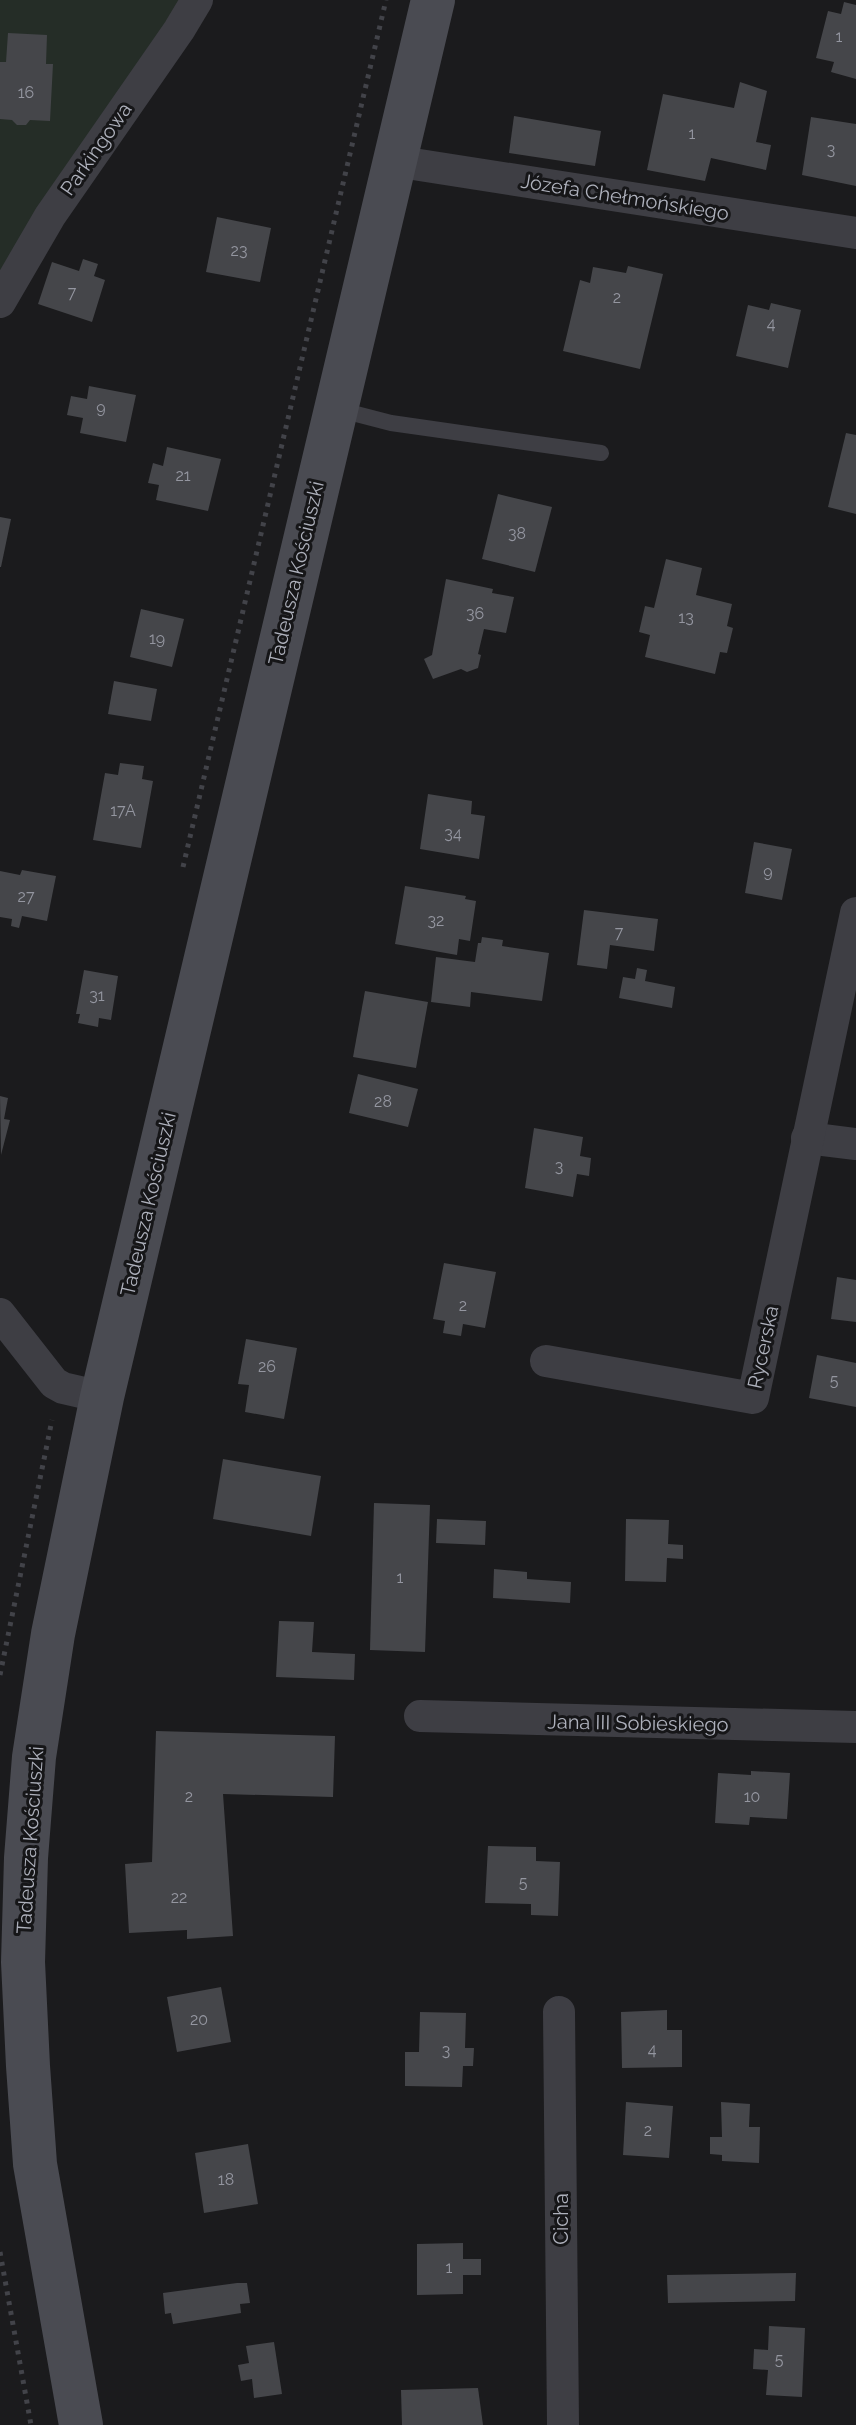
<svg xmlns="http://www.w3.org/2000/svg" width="856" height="2425" viewBox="0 0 856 2425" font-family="Raleway,sans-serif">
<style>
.green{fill:#252d27}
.building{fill:#45464a}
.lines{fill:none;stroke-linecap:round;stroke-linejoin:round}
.path{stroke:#424349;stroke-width:5;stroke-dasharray:4 6;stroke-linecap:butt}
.service{stroke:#3e3e44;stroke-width:16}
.minor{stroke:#3e3e44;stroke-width:32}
.secondary{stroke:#4a4b52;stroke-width:44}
.labels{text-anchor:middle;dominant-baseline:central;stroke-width:6;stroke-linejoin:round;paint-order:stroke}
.number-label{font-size:16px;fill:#9496a0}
.street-label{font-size:20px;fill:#aeb1bc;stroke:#161618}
</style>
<rect width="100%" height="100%" fill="#1b1b1d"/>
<path class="green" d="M0,0H179L165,46L0,279Z"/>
<g class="building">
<path d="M844,2L856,5V79L831,72L834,62L816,58L828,11L841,14Z"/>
<path d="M8,33L47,35L46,64H53L50,121L30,120L26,125H17L12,120L0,119V62H6Z"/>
<path d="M740,82L767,91L756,142L771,145L766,170L711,158L705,181L647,170L663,94L734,108Z"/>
<path d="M514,116L601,131L595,166L509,153Z"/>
<path d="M811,117L856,124V186L802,175Z"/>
<path d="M217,217L271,228L260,282L206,272Z"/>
<path d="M83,259L98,264L94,276L105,280L92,322L38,304L52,262L79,271Z"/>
<path d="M628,266L663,274L640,369L563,351L580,280L590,283L593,267L626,273Z"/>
<path d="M771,303L801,310L788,368L736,356L748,305L769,310Z"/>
<path d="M89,386L136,395L126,442L80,433L83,418L67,415L71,396L87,399Z"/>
<path d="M846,433L856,435V514L828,507Z"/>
<path d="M167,447L221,459L208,511L156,500L159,485L148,483L153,463L163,466Z"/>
<path d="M498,494L552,507L535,572L482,559Z"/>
<path d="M0,517L11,519L1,567H0Z"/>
<path d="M666,559L702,568L696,595L732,604L727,626L733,628L727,653L720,652L715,674L645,657L650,635L639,632L645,606L654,608Z"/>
<path d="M446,579L493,589L492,593L514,597L506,633L484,629L478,654L481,655L478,668L467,672L461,669L433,679L424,659L432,655Z"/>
<path d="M141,609L184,619L172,667L130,657Z"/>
<path d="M114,681L157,689L151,721L108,714Z"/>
<path d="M120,763L144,766L142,779L153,781L141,848L93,840L105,773L118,775Z"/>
<path d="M428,794L472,801L471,814L485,816L479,859L420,849Z"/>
<path d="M754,842L792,849L782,900L745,893Z"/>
<path d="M22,870L56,876L47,921L22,916L19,928L11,926L12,919L0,917V871L20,875Z"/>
<path d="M405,886L466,896L465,899L476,901L470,941L459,939L457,955L395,944Z"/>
<path d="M584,910L658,919L654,951L610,945L607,969L577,965Z"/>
<path d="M482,937L503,940L502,946L549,953L542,1001L471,992L470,1007L431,1002L436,957L475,962L478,943H481Z"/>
<path d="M637,968L647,970L645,981L675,987L672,1008L619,998L623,977L635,979Z"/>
<path d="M84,970L118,976L111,1020L99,1018L98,1027L78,1023L80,1014H76Z"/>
<path d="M365,991L428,1002L416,1068L353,1057Z"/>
<path d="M358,1074L418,1089L408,1127L349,1113Z"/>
<path d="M0,1096L8,1098L4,1119L10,1120L1,1155Z"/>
<path d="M534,1128L583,1137L580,1156L591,1158L589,1176L577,1174L573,1197L525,1188Z"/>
<path d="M444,1263L496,1272L485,1328L463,1324L461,1336L443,1333L445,1321L433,1319Z"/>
<path d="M837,1277L856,1280V1322L831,1319Z"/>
<path d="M246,1339L297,1348L284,1419L245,1412L249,1385L238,1384Z"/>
<path d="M817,1355L856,1363V1407L809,1398Z"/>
<path d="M223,1459L321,1476L311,1536L213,1519Z"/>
<path d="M374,1503L430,1505L425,1652L370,1650Z"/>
<path d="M437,1519L486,1521L485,1545L436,1543Z"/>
<path d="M626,1519L669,1520L668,1544L683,1545V1559L667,1558L666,1582L625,1581Z"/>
<path d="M494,1569L527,1572V1579L571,1582L570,1603L493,1598Z"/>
<path d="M279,1621L314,1622L312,1652L355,1654L354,1680L276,1677Z"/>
<path d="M156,1731L335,1736L333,1797L223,1794L233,1936L187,1939V1930L129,1933L125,1864L152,1862Z"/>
<path d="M751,1771L790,1773L787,1819L750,1817L749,1825L715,1823L718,1773L751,1775Z"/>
<path d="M488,1846L536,1847V1861L560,1862L558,1916L531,1915V1904L485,1903Z"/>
<path d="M221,1987L231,2042L177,2052L167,1997Z"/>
<path d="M667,2010V2030H682V2067L622,2068L621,2012Z"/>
<path d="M420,2012L466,2013L465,2048H474L473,2066H463L462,2087L405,2086V2052H419Z"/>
<path d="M626,2102L673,2106L669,2158L623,2155Z"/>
<path d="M721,2102L750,2104L749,2127H760L759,2163L722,2161V2155L710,2154V2137H722Z"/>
<path d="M248,2144L258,2204L204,2213L195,2153Z"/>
<path d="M463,2243V2259H481V2275H463V2294L417,2295V2244Z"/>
<path d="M796,2273L795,2301L668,2303L667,2275Z"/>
<path d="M237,2283H247L250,2303L240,2304L241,2313L173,2324L171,2313L165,2314L163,2293Z"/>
<path d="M769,2326L805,2328L802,2397L766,2395L768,2370L753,2369L754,2349L768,2350Z"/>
<path d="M274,2342L282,2394L254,2398L252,2379L241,2381L238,2365L249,2363L246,2346Z"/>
<path d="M478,2388L483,2425H402L401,2390Z"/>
</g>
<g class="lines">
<g class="path">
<path d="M183,867L386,0"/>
<path d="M0,1675L52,1420"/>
<path d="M0,2252L31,2425"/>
</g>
<path class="service" d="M337,409L391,423L601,453"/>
<g class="minor">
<path d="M394,161L856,233"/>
<path d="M0,302L50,216L179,30L197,0"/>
<path d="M807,1138L856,1144"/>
<path d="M0,1314L54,1383L63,1388L102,1397"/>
<path d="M546,1361L753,1398L856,913"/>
<path d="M420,1716L856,1727"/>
<path d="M559,2012L563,2425"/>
</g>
<path class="secondary" d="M81,2425L35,2164L28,2066L23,1962L26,1858L34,1757L53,1634L102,1397L433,0"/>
</g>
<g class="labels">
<g class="number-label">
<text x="839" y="36">1</text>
<text x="26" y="92">16</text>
<text x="692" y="133">1</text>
<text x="831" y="149">3</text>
<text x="239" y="250">23</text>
<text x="72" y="292">7</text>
<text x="617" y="297">2</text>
<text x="771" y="323">4</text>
<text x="101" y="407">9</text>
<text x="183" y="475">21</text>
<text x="517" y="533">38</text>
<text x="475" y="613">36</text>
<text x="686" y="617">13</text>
<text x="157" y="638">19</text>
<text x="123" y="810">17A</text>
<text x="453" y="833">34</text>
<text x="768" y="871">9</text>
<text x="26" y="896">27</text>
<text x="436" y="920">32</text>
<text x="619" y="932">7</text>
<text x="97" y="995">31</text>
<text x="383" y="1101">28</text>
<text x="559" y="1166">3</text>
<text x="463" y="1305">2</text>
<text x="267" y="1366">26</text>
<text x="834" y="1380">5</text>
<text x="400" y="1577">1</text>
<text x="189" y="1796">2</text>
<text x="752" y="1796">10</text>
<text x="523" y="1882">5</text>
<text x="179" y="1897">22</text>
<text x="199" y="2019">20</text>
<text x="652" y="2049">4</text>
<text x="446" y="2050">3</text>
<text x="648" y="2130">2</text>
<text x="226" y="2179">18</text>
<text x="449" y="2267">1</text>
<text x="779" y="2359">5</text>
</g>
<g class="street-label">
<text transform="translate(96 149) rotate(-55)">Parkingowa</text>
<text transform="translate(625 197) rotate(9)">Józefa Chełmońskiego</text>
<text transform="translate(296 573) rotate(-77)">Tadeusza Kościuszki</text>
<text transform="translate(148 1204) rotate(-77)">Tadeusza Kościuszki</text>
<text transform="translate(763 1347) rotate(-78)">Rycerska</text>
<text transform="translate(638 1723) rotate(1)">Jana III Sobieskiego</text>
<text transform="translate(30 1840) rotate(-86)">Tadeusza Kościuszki</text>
<text transform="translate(561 2219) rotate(-90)">Cicha</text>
</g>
</g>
</svg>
